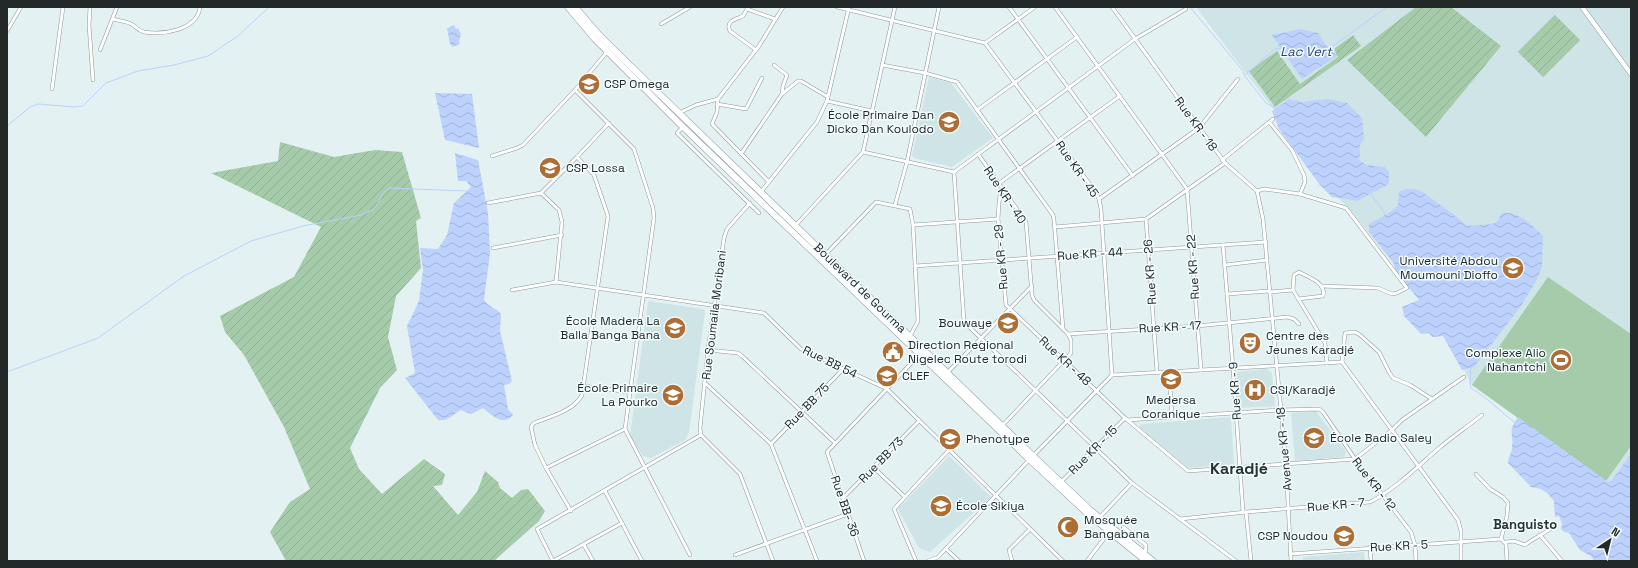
<svg xmlns="http://www.w3.org/2000/svg" width="1638" height="568" viewBox="0 0 1638 568" font-family="'Space Grotesk',sans-serif">
<style>
.built{fill:#cee4e7}
.grass{fill:#a5cbaa}
.garden{fill:url(#garden-furrows)}
.water{fill:url(#water-waves)}
.lines{fill:none;stroke-linecap:round;stroke-linejoin:round}
.stream{stroke:#bcd1fc;stroke-width:1}
.street-casing{stroke:#8c989a;stroke-width:4}
.secondary-casing{stroke:#8c989a;stroke-width:5.5}
.highway-casing{stroke:#8c989a;stroke-width:7}
.street{stroke:#fff;stroke-width:3}
.secondary{stroke:#fff;stroke-width:4.5}
.highway{stroke:#fff;stroke-width:6}
.labels{text-anchor:middle;dominant-baseline:central;stroke-width:3;stroke-linejoin:round;paint-order:stroke}
.poi-label{font-size:12px;fill:#232828;stroke:#f3fdff;text-anchor:start}
.street-label{font-size:12px;fill:#232828;stroke:#f3fdff}
.water-label{font-size:13px;font-style:italic;fill:#294075;stroke:#f3fdff}
.neighbourhood-label{font-size:13px;font-weight:bold;fill:#283233;stroke:#f3fdff}
.district-label{font-size:16px;font-weight:bold;fill:#283233;stroke:#f3fdff}
</style>
<defs>
<pattern id="garden-furrows" width="10" height="10" patternUnits="userSpaceOnUse"><rect width="10" height="10" fill="#a5cbaa"/><path d="M-1 1l2-2M0 10L10 0M9 11l2-2" fill="none" stroke="#8eae92"/></pattern>
<pattern id="water-waves" width="16" height="10" patternUnits="userSpaceOnUse"><rect width="16" height="10" fill="#bcd1fc"/><path d="M0 5q4-4 8 0t8 0" fill="none" stroke="#a1b3d8"/></pattern>
</defs>
<rect width="100%" height="100%" fill="#e3f1f2"/>
<g class="built">
<path d="M1196,7H1631V561L1521,420L1472,385L1439,322L1353,213L1329,188L1274,110Z"/>
<path d="M929,77L951,83L993,138L952,167L914,158L912,156Z"/>
<path d="M648,301L703,309L705,311L689,432L685,440L651,458L643,456L630,436Z"/>
<path d="M1267,369L1272,373L1275,406L1238,408L1236,372Z"/>
<path d="M1316,411L1346,452L1344,457L1295,461L1291,413Z"/>
<path d="M1231,417L1234,465L1188,468L1139,427L1141,424Z"/>
<path d="M949,456L991,497L930,552L919,548L898,509Z"/>
<path d="M1364,552L1365,561H1303V557Z"/>
</g>
<path class="grass" d="M1548,277L1631,334V446L1606,481L1472,385Z"/>
<g class="garden">
<path d="M1416,7H1451L1501,46L1426,137L1347,60Z"/>
<path d="M1555,15L1580,40L1543,77L1518,52Z"/>
<path d="M1353,35L1361,46L1275,107L1249,71L1277,51L1300,84L1338,57L1334,49Z"/>
<path d="M280,142L334,157L375,150L402,152L421,218L416,221L421,268L396,296L388,337L397,370L380,388L350,448L359,469L382,494L424,459L445,474L442,485L433,486L458,515L477,492L485,471L498,482L500,488L512,498L521,490L528,489L545,511L539,521L494,561H286L270,532L290,502L310,489L284,427L244,355L225,332L220,316L294,277L321,227L211,173L278,161Z"/>
</g>
<g class="water">
<path d="M454,25L456,29L458,28L461,34L459,41L460,44L453,47L450,44L447,28Z"/>
<path d="M1301,29L1318,33L1326,45L1337,56L1302,79L1272,35Z"/>
<path d="M435,93L472,94L479,148L445,140Z"/>
<path d="M1289,99L1302,102L1327,99L1347,103L1362,118L1364,139C1356,148 1362,151 1359,160L1366,165L1385,167L1389,172V184L1357,201L1332,197L1320,185L1298,155L1279,129L1272,111Z"/>
<path d="M455,153L478,160L488,213L490,253L484,300C489,307 496,308 501,314L500,331L512,381L509,384L504,385L508,409L513,415C502,427 492,415 483,408C470,413 476,417 461,410C453,414 448,422 438,420L405,378L415,373L407,326L419,301L423,270L420,248L438,249L447,235L454,203L471,187L466,181H458Z"/>
<path d="M1406,189H1413L1421,191L1453,214L1467,226L1492,224L1497,222L1502,213C1519,211 1531,225 1543,236L1542,267L1537,279L1521,306L1474,367L1462,370L1443,336L1432,337L1429,333L1421,334L1404,316L1402,307L1419,300L1395,271L1394,263L1369,232V224L1392,211L1398,205L1399,192Z"/>
<path d="M1518,417L1608,482L1612,480L1631,454V561H1594L1591,556L1580,550L1569,533L1564,532L1561,529L1562,523L1559,516L1555,517L1554,501L1547,493L1541,489L1531,487L1508,463C1508,457 1512,453 1512,448C1514,432 1507,432 1518,417Z"/>
</g>
<g class="lines">
<g class="stream">
<path d="M1190,7L1243,71L1244,75L1266,103L1276,108"/>
<path d="M1329,49L1387,7"/>
<path d="M1245,75L1275,49L1282,48"/>
<path d="M7,126L30,107L38,104L74,107L83,106L106,83L138,71L174,65L208,56L238,36L269,7"/>
<path d="M1371,194L1385,214"/>
<path d="M1471,367L1470,383L1471,388L1483,396L1514,422"/>
<path d="M7,372L98,338L184,276L251,241L303,226L361,215L374,209C381,201 379,195 389,188L466,191"/>
</g>
<g class="street-casing">
<g id="street">
<path d="M90,7L89,25L93,80"/>
<path d="M837,7L985,43L1094,190L1099,199L1101,209L1112,375L1033,456"/>
<path d="M1009,7L1133,176"/>
<path d="M1055,7L1187,189L1201,370"/>
<path d="M1112,7L1225,163L1257,191L1263,219L1286,464L1291,561"/>
<path d="M113,19C119,21 127,21 133,25C137,28 139,31 144,32C162,35 197,31 200,7"/>
<path d="M661,24L690,7"/>
<path d="M7,31L21,7"/>
<path d="M985,43L1035,7"/>
<path d="M100,50L117,7"/>
<path d="M756,50L730,31C725,21 736,19 743,16L747,9L775,19"/>
<path d="M774,65L787,75L783,86L782,94"/>
<path d="M882,65L925,73L957,82L1053,215L1054,220L1063,329"/>
<path d="M52,89L63,7"/>
<path d="M575,90L634,149L653,208L654,218L625,429L690,555"/>
<path d="M827,101L872,111"/>
<path d="M717,104L746,109L762,78"/>
<path d="M977,110L1077,37"/>
<path d="M679,113L696,105L718,99"/>
<path d="M1270,123L1292,150L1304,175L1305,182L1300,194"/>
<path d="M683,127L677,133L759,213"/>
<path d="M863,152L954,172L1135,39L1186,9"/>
<path d="M741,154L782,94L798,81H801L828,97"/>
<path d="M978,154L1026,222L1032,295L1034,300L1068,334L1071,340V353L1002,426"/>
<path d="M492,156L517,148L523,145L575,90L607,52"/>
<path d="M1222,160L1273,119"/>
<path d="M954,172L964,322L1132,483L1236,561"/>
<path d="M769,182L712,124L717,112L718,99L759,46L783,7"/>
<path d="M998,184L1120,96"/>
<path d="M1001,188L999,203L998,219L1006,305L1125,418L1188,471L1355,459L1392,430L1402,420L1464,377"/>
<path d="M1257,191L1264,189L1300,194L1346,208L1407,288L1397,293L1392,294L1378,288L1321,286"/>
<path d="M541,193L559,210L562,222L556,282"/>
<path d="M760,193L817,122L827,101L849,7"/>
<path d="M1099,199L1199,128L1238,79"/>
<path d="M488,203L541,193L577,157L609,123"/>
<path d="M895,205L907,162L939,7"/>
<path d="M1146,219L1157,372"/>
<path d="M913,225L998,219"/>
<path d="M795,226L863,152L895,7"/>
<path d="M1055,227L1146,219L1225,163"/>
<path d="M1223,245L1233,368L1243,512"/>
<path d="M493,248L562,235"/>
<path d="M825,255L876,202L910,209L913,225L918,321L910,336"/>
<path d="M1225,265L1267,260"/>
<path d="M915,266L1266,242"/>
<path d="M512,290L556,282L764,313L801,349L887,389L1063,561"/>
<path d="M1293,290L1294,275L1299,272C1308,277 1327,283 1323,296L1298,299"/>
<path d="M1269,292L1293,290L1325,343L1327,363"/>
<path d="M1227,294L1269,291"/>
<path d="M1068,334L1197,326L1287,317L1294,319L1299,324"/>
<path d="M708,350L738,353L742,356L835,443"/>
<path d="M1169,372L1172,417"/>
<path d="M947,373L1032,286"/>
<path d="M1112,375L1342,362"/>
<path d="M705,383L771,444L817,561"/>
<path d="M584,386L629,392"/>
<path d="M1432,399L1410,385L1393,378L1389,372L1379,352L1360,335L1355,332L1345,333L1342,362L1458,520L1461,531V561"/>
<path d="M1127,420L1280,410L1319,409L1323,412L1355,459L1411,532L1415,545L1416,561"/>
<path d="M701,435L700,428L708,350L724,238L727,229L750,203"/>
<path d="M701,435L740,474L773,561"/>
<path d="M771,444L843,369"/>
<path d="M546,468L535,445L531,427L534,423C549,417 574,411 582,395L608,216L594,175L577,157"/>
<path d="M874,468L905,497"/>
<path d="M1476,474L1490,489L1503,497L1508,503L1507,516L1501,539"/>
<path d="M1061,482L1125,418"/>
<path d="M605,491L642,561"/>
<path d="M843,498L919,421"/>
<path d="M571,511L546,468L625,429"/>
<path d="M1246,512L1251,561"/>
<path d="M1100,517L1132,483"/>
<path d="M1180,519L1246,512L1370,502C1395,489 1416,468 1438,449C1452,437 1467,427 1482,415"/>
<path d="M1123,527L1146,545L1145,555"/>
<path d="M1540,535L1562,561"/>
<path d="M1506,542L1514,541L1525,545C1534,538 1544,534 1553,527"/>
<path d="M584,545L593,561"/>
<path d="M1370,547L1371,561"/>
<path d="M946,549L959,561"/>
<path d="M1290,554L1501,539L1506,544L1507,561"/>
<path d="M735,555L848,514"/>
<path d="M553,561L537,529L701,435"/>
<path d="M553,561L622,523"/>
<path d="M864,561L827,452L920,354"/>
<path d="M916,561L894,509L905,497L949,450"/>
<path d="M928,561L938,557L1029,460"/>
<path d="M1012,561L1009,550L1030,529"/>
<path d="M1087,561L1109,532"/>
</g>
</g>
<g class="secondary-casing">
<path id="secondary" d="M1582,7L1631,74"/>
</g>
<g class="highway-casing">
<g id="highway">
<path d="M568,7L595,39L683,127L1029,459L1087,513L1146,561"/>
<path d="M575,7L599,35L649,84L1033,456L1090,510L1153,561"/>
</g>
</g>
<use href="#street" class="street"/>
<use href="#secondary" class="secondary"/>
<use href="#highway" class="highway"/>
</g>
<defs>
<g id="school-disc" transform="scale(1.15)"><circle r="9.5" fill="#ac6e34" stroke="#f3fdff"/><path d="M0-5L7-2L0 1L-7-2ZM-4 1L0 2.5L4 1V4Q0 6-4 4Z" fill="#fff"/></g>
<g id="university-disc" transform="scale(1.15)"><circle r="9.5" fill="#ac6e34" stroke="#f3fdff"/><path d="M0-5L7-2L0 1L-7-2ZM-4 1L0 2.5L4 1V4Q0 6-4 4Z" fill="#fff"/></g>
<g id="theatre-disc" transform="scale(1.15)"><circle r="9.5" fill="#ac6e34" stroke="#f3fdff"/><path d="M-5-5.5Q0-4 5-5.5V0Q5 5 0 6Q-5 5-5 0ZM-3.3-2.5H-1v1.5H-3.3ZM1-2.5H3.3v1.5H1ZM-2.8 1Q0 5.5 2.8 1Z" fill="#fff"/></g>
<g id="civic-disc" transform="scale(1.15)"><circle r="9.5" fill="#ac6e34" stroke="#f3fdff"/><path d="M-.6-6.5H3V-4.5H.6V-3L4-1V1h2V6H-6V1h2V-1L-.6-3ZM-1.2 2.5V6h2.4V2.5Z" fill="#fff"/></g>
<g id="stadium-disc" transform="scale(1.15)"><circle r="9.5" fill="#ac6e34" stroke="#f3fdff"/><path d="M0-5a6.5 5 0 1 0 0 10a6.5 5 0 1 0 0-10ZM-3.5-1.8h7v3.6h-7Z" fill="#fff"/></g>
<g id="hospital-disc" transform="scale(1.15)"><circle r="9.5" fill="#ac6e34" stroke="#f3fdff"/><path d="M-5-5h3v3.5h4V-5h3V5h-3V1.5h-4V5h-3Z" fill="#fff"/></g>
<g id="mosque-disc" transform="scale(1.15)"><circle r="9.5" fill="#ac6e34" stroke="#f3fdff"/><path d="M3.5-4.9A6 6 0 1 0 3.5 4.9A5 5 0 1 1 3.5-4.9Z" fill="#fff"/></g>
</defs>
<g fill-rule="evenodd">
<use href="#school-disc" x="589" y="84"/>
<use href="#school-disc" x="949" y="122"/>
<use href="#school-disc" x="550" y="168"/>
<use href="#university-disc" x="1513" y="268"/>
<use href="#school-disc" x="1008" y="323"/>
<use href="#school-disc" x="675" y="328"/>
<use href="#theatre-disc" x="1250" y="343"/>
<use href="#civic-disc" x="893" y="352"/>
<use href="#stadium-disc" x="1561" y="360"/>
<use href="#university-disc" x="887" y="376"/>
<use href="#school-disc" x="1171" y="379"/>
<use href="#hospital-disc" x="1255" y="390"/>
<use href="#school-disc" x="673" y="395"/>
<use href="#school-disc" x="1314" y="438"/>
<use href="#university-disc" x="950" y="439"/>
<use href="#school-disc" x="941" y="506"/>
<use href="#mosque-disc" x="1068" y="527"/>
<use href="#school-disc" x="1344" y="536"/>
</g>
<g class="labels">
<g class="poi-label">
<text x="604" y="84">CSP Omega</text>
<text x="934" y="115" text-anchor="end">École Primaire Dan<tspan x="934" dy="14">Dicko Dan Koulodo</tspan></text>
<text x="566" y="168">CSP Lossa</text>
<text x="1498" y="261" text-anchor="end">Université Abdou<tspan x="1498" dy="14">Moumouni Dioffo</tspan></text>
<text x="660" y="321" text-anchor="end">École Madera La<tspan x="660" dy="14">Balla Banga Bana</tspan></text>
<text x="992" y="323" text-anchor="end">Bouwaye</text>
<text x="1266" y="336">Centre des<tspan x="1266" dy="14">Jeunes Karadjé</tspan></text>
<text x="908" y="345">Direction Regional<tspan x="908" dy="14">Nigelec Route torodi</tspan></text>
<text x="1546" y="353" text-anchor="end">Complexe Alio<tspan x="1546" dy="14">Nahantchi</tspan></text>
<text x="902" y="376">CLEF</text>
<text x="658" y="388" text-anchor="end">École Primaire<tspan x="658" dy="14">La Pourko</tspan></text>
<text x="1270" y="390">CSI/Karadjé</text>
<text x="1171" y="400" text-anchor="middle">Medersa<tspan x="1171" dy="14">Coranique</tspan></text>
<text x="1330" y="438">École Badio Saley</text>
<text x="966" y="439">Phenotype</text>
<text x="956" y="506">École Sikiya</text>
<text x="1084" y="520">Mosquée<tspan x="1084" dy="14">Bangabana</tspan></text>
<text x="1328" y="536" text-anchor="end">CSP Noudou</text>
</g>
<g class="street-label">
<text transform="translate(1196 124) rotate(54)">Rue KR - 18</text>
<text transform="translate(1077 169) rotate(55)">Rue KR - 45</text>
<text transform="translate(1005 195) rotate(56)">Rue KR - 40</text>
<text transform="translate(1090 254) rotate(-4)">Rue KR - 44</text>
<text transform="translate(1001 257) rotate(-95)">Rue KR - 29</text>
<text transform="translate(1193 267) rotate(-94)">Rue KR - 22</text>
<text transform="translate(1150 272) rotate(-94)">Rue KR - 26</text>
<text transform="translate(860 288) rotate(44)">Boulevard de Gourma</text>
<text transform="translate(714 315) rotate(-83)">Rue Soumaila Moribani</text>
<text transform="translate(1170 327) rotate(-3)">Rue KR - 17</text>
<text transform="translate(1065 361) rotate(43)">Rue KR - 48</text>
<text transform="translate(830 362) rotate(26)">Rue BB 54</text>
<text transform="translate(1235 391) rotate(-94)">Rue KR - 9</text>
<text transform="translate(807 406) rotate(-46)">Rue BB 75</text>
<text transform="translate(1284 449) rotate(-95)">Avenue KR - 18</text>
<text transform="translate(1093 450) rotate(-45)">Rue KR - 15</text>
<text transform="translate(881 460) rotate(-46)">Rue BB 73</text>
<text transform="translate(1374 484) rotate(52)">Rue KR - 12</text>
<text transform="translate(1336 505) rotate(-5)">Rue KR - 7</text>
<text transform="translate(845 506) rotate(71)">Rue BB- 36</text>
<text transform="translate(1399 546) rotate(-3)">Rue KR - 5</text>
</g>
<g class="water-label">
<text x="1306" y="51">Lac Vert</text>
</g>
<g class="neighbourhood-label">
<text x="1525" y="524">Banguisto</text>
</g>
<g class="district-label">
<text x="1239" y="468">Karadjé</text>
</g>
</g>
<rect width="1638" height="568" fill="none" stroke="#232828" stroke-width="16"/>
<g transform="translate(1610 540) rotate(35)" stroke="#f3fdff" stroke-width="3" paint-order="stroke">
<path d="M0-3L7 15L0 10L-7 15Z" fill="#232828"/>
<text y="-6" font-size="11" font-weight="bold" text-anchor="middle" fill="#232828">N</text>
</g>
</svg>
